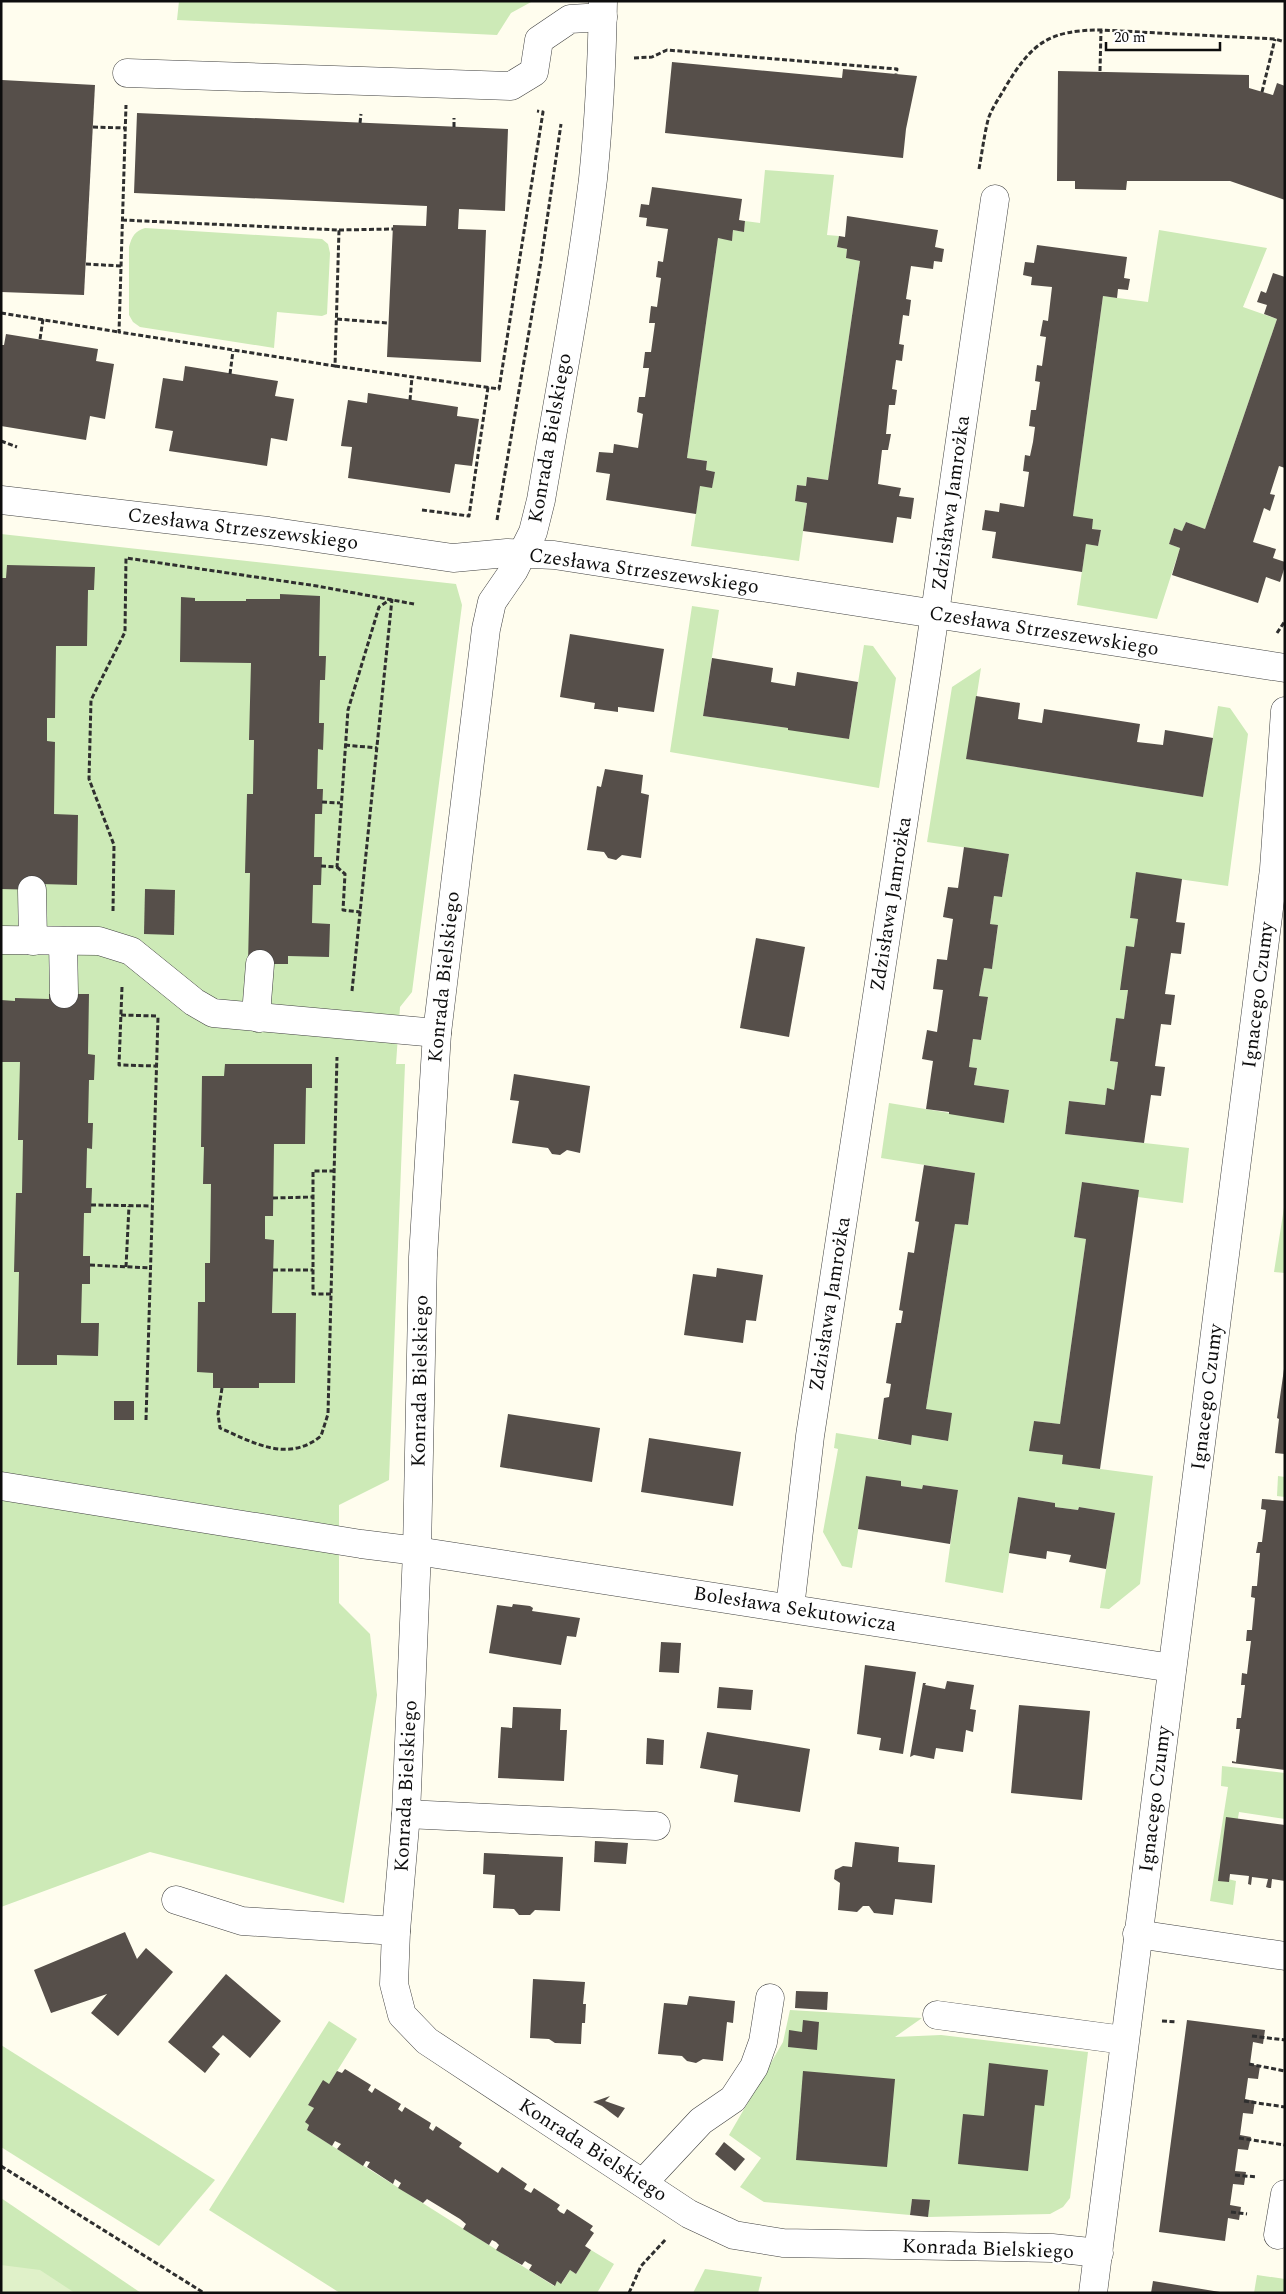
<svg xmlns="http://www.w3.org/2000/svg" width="1286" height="2294" viewBox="0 0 1286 2294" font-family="Spectral,serif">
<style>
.green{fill:#cdeab7}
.pitch{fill:#e0f1c9}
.building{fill:#564f4a}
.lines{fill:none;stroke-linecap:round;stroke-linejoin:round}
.minor-casing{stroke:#404040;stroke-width:29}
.path{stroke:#2f2f2f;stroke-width:3;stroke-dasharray:5 2.5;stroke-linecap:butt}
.minor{stroke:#fff;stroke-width:28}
.labels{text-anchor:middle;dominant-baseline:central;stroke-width:5;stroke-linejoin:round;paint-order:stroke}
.street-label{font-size:20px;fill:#0d0d0d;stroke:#fff}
</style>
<rect width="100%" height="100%" fill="#fffdee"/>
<g class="green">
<path d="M179,1H533L511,13L497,35L177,20Z"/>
<path d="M765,170L834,175L827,235L839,236L837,247L847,249L846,258L860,261L828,480L807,477L806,486L797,485L795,501L807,503L799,561L691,546L700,486L712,487L715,472L706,470L707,461L687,458L718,238L732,240L733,230L744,232L745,221L760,223Z"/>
<path d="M145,228L322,239L328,244L330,253L327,314L322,316L277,312L274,348L140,327L133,322L129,315V247C132,236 135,231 145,228Z"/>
<path d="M1159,230L1267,248L1243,307L1277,319L1205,529L1186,522L1182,531L1174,528L1169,544L1180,548L1157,619L1077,605L1086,544L1098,546L1101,530L1092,529L1073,516L1103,296L1148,302Z"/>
<path d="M1,534L456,584L462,605L412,992L400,1007L396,1064H405L389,1480L339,1505V1603L370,1634L377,1695L344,1903L150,1852L1,1907Z"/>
<path d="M692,606L719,610L703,716L788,728L849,739L864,645L873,646L896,678L879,788L670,752Z"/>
<path d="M981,668L967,759L1203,797L1218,706L1230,708L1248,734L1228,886L1136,873L1130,918L1138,919L1134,947L1121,990H1128L1124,1019H1116L1110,1061L1118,1062L1114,1090L1107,1089L1105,1105L1069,1101L1065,1134L1189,1148L1183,1203L1138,1197V1190L1082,1182L1074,1237L1086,1239L1060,1424L1034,1421L1030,1451L1063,1455V1464L1153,1476L1140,1584L1109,1609L1100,1608L1115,1513L1079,1507L1078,1510L1055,1507V1503L1018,1497L1003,1593L945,1582L958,1490L923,1485L922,1489L901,1486L867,1476L852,1568L842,1566L823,1532L838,1449L834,1448L836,1433L911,1445L912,1435L947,1441L926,1409L955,1224L968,1225L975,1173L881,1158L889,1103L1004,1122L1009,1090L974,1085L977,1068L969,1067L973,1039L981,1040L988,998L979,996L984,968L992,969L998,926L990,924L994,896L1002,897L1009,854L927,842L952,687Z"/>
<path d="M1285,1201V1273L1274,1272Z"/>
<path d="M1278,1476L1285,1477V1497L1277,1496Z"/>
<path d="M1222,1766L1285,1773V1819L1239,1812L1228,1879L1236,1881L1233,1905L1210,1901L1228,1787L1221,1786Z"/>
<path d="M790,2010L922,2018L895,2037L941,2035L1088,2052L1070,2198L1063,2207L1050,2214L928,2217L929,2200L912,2199L910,2215L764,2202L740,2187L761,2158L729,2135L783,2042Z"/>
<path d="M329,2021L357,2039L329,2084L308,2105L314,2108L306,2122L309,2125L307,2130L554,2286L557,2281L562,2283L570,2270L576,2274L591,2250L614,2264L597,2293H340L209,2210Z"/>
<path d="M1,2045L215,2180L159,2246L1,2147Z"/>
<path d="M1,2198L141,2293H1Z"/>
<path d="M705,2269L762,2277L758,2293H693Z"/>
<path d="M1257,2275L1285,2279V2293H1254Z"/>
</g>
<path class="pitch" d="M1,2265L40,2270L75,2293H1Z"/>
<g class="building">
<path d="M672,62L842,78L843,69L917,76L906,129L903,158L665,133Z"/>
<path d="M1058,71L1249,75V88L1273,95L1277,83L1285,86V200L1230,181H1127L1126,190L1075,189V181H1057Z"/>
<path d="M2,80L95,85L84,295L1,292Z"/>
<path d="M137,113L508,129L505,211L459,209L458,229L486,230L481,362L387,357L393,225L426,226L427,206L134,193Z"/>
<path d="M652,187L742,199L739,220L745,221L744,232L733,230L732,241L718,238L687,458L707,461L706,470L715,472L712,488L700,486L696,514L606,500L610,474L596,472L599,452L613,453L614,444L638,448L643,414L637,412L639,397H645L649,368H643L645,352H651L655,323H649L651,306L657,307L661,278L656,277L658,261L663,262L668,229L646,226L647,218L639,217L641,204L649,205Z"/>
<path d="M847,216L938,230L935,247L944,249L942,262L934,261L933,269L911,266L906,299L911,300L909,316L903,315L899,344L904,345L902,361L896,360L894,374L892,389L897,390L895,405H889L886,434H891L888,450H882L878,484L901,488L899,496L914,498L911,519L897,517L893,543L803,531L807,503L795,501L797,485L806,486L807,477L828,480L860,261L846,258L847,249L837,247L839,236L845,237Z"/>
<path d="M1037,245L1127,257L1124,278L1130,279L1128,290L1118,289L1117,298L1103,296L1073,516L1093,519L1092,529L1101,530L1098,546L1086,544L1082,572L992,558L996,532L982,530L985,510L999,512L1000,503L1024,507L1029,472L1023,471L1025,455L1030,456L1033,442L1035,427L1029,426L1031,410H1036L1040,382L1035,381L1037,365L1042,366L1046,337L1040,336L1043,320L1048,321L1052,287L1031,285L1032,277L1023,275L1025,262L1034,263Z"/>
<path d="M1273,273L1285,277V468L1279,466L1270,494L1275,495L1270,511L1264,508L1253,542L1276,549L1273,558L1285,562V566L1280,582L1266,577L1258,603L1172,575L1180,548L1169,544L1174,528L1182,531L1186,522L1205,529L1277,319L1264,314L1267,305L1257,302L1261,291L1266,293Z"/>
<path d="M6,334L98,349L96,361L114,364L105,419L90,416L86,440L1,426V345H4Z"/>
<path d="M185,366L278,381L275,396L294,399L287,441L271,438L267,466L169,451L173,431L155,428L163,378L183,381Z"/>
<path d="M368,393L458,407L457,416L479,419L472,466L455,464L450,493L348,478L352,447L341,446L348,400L367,403Z"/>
<path d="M7,565L95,567L94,590H88L87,646H56L55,718H47V741L55,742L54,814L78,815L77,885L41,884V890L1,889V578H6Z"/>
<path d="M280,594L320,596L319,656H326L325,680H320L319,723H324L323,750L318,749L317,789H323L322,814H315L314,857H322L321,885H313L312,923L330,924L329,957L288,956V964H248L250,873H245L247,794H253L254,740H249L251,663L180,662L181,597L195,598V601H246V599H280Z"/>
<path d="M570,634L664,649L654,712L618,707V712L597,709H594L595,703L560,697Z"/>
<path d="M712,658L773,668L771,682L795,686L797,672L858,682L849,739L788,730V728L703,716Z"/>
<path d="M976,696L1020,703L1018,719L1042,723L1044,709L1140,724L1137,742L1163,745L1165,730L1213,738L1203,797L966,759Z"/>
<path d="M605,769L643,775L641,793L649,795L641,858L622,855L616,860L608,858L604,852L587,850L597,786L601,787Z"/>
<path d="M964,847L1009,854L1002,897L994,896L990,924L998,925L992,969L984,968L979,996L988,997L981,1040L973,1039L969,1067L977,1068L974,1085L1009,1090L1004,1123L949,1114V1112L926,1109L933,1061L922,1059L927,1030L937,1032L943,990L933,989L937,959L947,960L953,919L943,917L948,887L958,888Z"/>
<path d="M1136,872L1182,879L1176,922L1185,923L1181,954L1171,953L1165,994L1175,995L1171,1025L1161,1024L1155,1066L1165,1067L1161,1096L1151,1095L1144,1143L1065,1134L1069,1101L1105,1105L1107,1088L1114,1090L1118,1062L1110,1061L1116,1018L1124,1019L1128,990H1120L1126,946L1134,947L1138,919L1130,918Z"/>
<path d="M145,889L175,890L174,935L144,934Z"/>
<path d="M756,938L805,947L789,1037L740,1028Z"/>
<path d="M49,994H89L88,1054L95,1055L94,1080H89L88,1123H93L92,1149L87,1148L86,1188H92L91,1213H84L83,1256H90V1284H82L81,1323H99L98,1356L57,1355V1365H17L19,1272H14L16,1193H22L23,1140H18L20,1062H1V1000L15,1001V998L49,999Z"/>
<path d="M225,1064H312V1088H306L305,1144H274L273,1216H265V1239L274,1240L272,1313H296L295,1383H259V1388H213V1373L197,1372L198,1302H205V1263H210L211,1184H203L204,1147H201L202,1076H224Z"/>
<path d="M514,1074L590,1086L580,1153L567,1150L560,1155L552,1154L548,1148L512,1143L519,1101L510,1100Z"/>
<path d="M924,1165L975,1173L968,1225L955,1224L926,1409L952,1413L948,1441L912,1435L911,1445L878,1439L884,1398L889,1397L891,1384L886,1383L896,1323H901L903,1311L899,1310L908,1252L914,1253L919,1222L915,1221Z"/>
<path d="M1082,1182L1139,1190L1100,1469L1062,1464L1063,1455L1029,1451L1034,1421L1060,1424L1086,1239L1074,1237Z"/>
<path d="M717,1268L763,1275L756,1321L746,1320L743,1343L684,1335L693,1274L716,1277Z"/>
<path d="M1284,1369H1285V1454L1275,1453L1279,1419L1277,1418Z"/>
<rect x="114" y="1401" width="20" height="19"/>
<path d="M508,1414L600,1428L592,1482L500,1467Z"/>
<path d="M649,1438L741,1452L733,1506L641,1492Z"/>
<path d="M866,1476L901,1481V1486L922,1489L923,1485L958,1490L950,1544L858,1529Z"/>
<path d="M1018,1497L1055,1503V1507L1078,1510L1079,1507L1115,1513L1106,1569L1069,1562L1071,1555L1047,1551L1046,1559L1009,1553Z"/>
<path d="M1262,1499L1285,1501V1770L1232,1763V1761L1236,1762L1240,1729H1236L1237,1718H1241L1245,1685H1241L1242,1673L1247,1674L1251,1641H1246L1247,1630H1252L1255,1598L1251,1597L1252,1586H1257L1260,1553H1256L1258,1542H1262L1266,1510L1261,1509Z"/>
<path d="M513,1604L530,1606L533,1608L532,1611L580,1618L576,1637L567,1636L561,1665L489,1653L497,1605L512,1607Z"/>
<path d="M661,1642L681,1643L679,1673L659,1672Z"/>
<path d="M865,1665L916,1672L903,1754L879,1750L881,1738L857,1734Z"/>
<path d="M947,1681L974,1685L970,1709L976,1710L973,1732L966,1730L963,1752L936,1748L934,1759L914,1755L910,1757L923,1683H926L925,1685L945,1689Z"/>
<path d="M719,1687L753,1690L751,1710L717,1708Z"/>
<path d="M1019,1705L1090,1711L1082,1800L1011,1793Z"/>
<path d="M513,1707L561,1709L560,1730H567L564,1781L498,1778L501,1727L512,1728Z"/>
<path d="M707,1732L810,1749L800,1812L734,1802L738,1775L700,1768Z"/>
<path d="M647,1738L664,1740L663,1765L646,1764Z"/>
<path d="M1226,1817L1285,1825V1881L1272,1879L1271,1888H1269L1266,1887L1268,1879L1252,1877L1251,1885L1248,1884L1249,1876L1230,1874L1229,1882L1218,1881Z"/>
<path d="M595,1841L628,1843L626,1864L594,1862Z"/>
<path d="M855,1842L899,1847L898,1862L935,1865L932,1903L895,1899L893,1915L874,1913L869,1906H863L857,1912L838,1910L840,1883L834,1879L835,1870L843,1866L852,1867Z"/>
<path d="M484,1853L563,1857L560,1911L535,1910L530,1915H519L514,1909L493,1908L495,1875L483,1874Z"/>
<path d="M125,1932L137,1959L146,1948L173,1972L118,2036L91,2013L107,1994L51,2013L34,1970Z"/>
<path d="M226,1974L281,2021L250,2058L223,2035L212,2047L220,2054L205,2073L168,2042Z"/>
<path d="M533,1979L585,1982L583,2004H586L585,2023H582L581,2044L555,2043L549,2039L530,2038Z"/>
<path d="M796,1991L828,1992L827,2010L795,2008Z"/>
<path d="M689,1996L735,2001L733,2023L727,2022L723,2061L703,2059L696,2063L687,2061L682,2056L658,2054L664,2003L687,2005Z"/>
<path d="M803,2020L819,2022L817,2050L788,2047L789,2030L802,2032Z"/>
<path d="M1187,2020L1265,2030L1263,2044L1253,2042L1250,2064L1260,2066L1258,2079L1248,2078L1245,2099L1255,2101L1253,2114L1243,2113L1240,2135L1251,2137L1248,2150L1238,2149L1235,2171L1246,2172L1244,2185L1233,2184L1230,2205L1241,2207L1239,2220L1228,2218L1225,2241L1159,2232Z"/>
<path d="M989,2063L1048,2070L1044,2106L1035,2105L1028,2171L958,2164L963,2114L984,2116Z"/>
<path d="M345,2069L371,2085L368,2090L372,2093L375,2088L401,2104L398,2109L402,2112L405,2107L431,2123L429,2128L433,2131L436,2126L462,2143L459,2147L498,2173L502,2167L527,2184L524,2189L531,2193L534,2188L560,2205L557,2209L560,2212L564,2214L567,2209L593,2226L590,2230L594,2233L585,2246L591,2250L576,2274L570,2270L561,2284L557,2281L555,2286L529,2270L532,2265L528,2263L525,2261L522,2265L496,2250L499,2245L496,2242L492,2240L489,2245L463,2229L466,2224L460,2219L427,2199L423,2203L398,2188L401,2183L395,2179L393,2184L367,2167L370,2162L366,2161L363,2166L337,2149L341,2144L335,2141L332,2146L307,2130L309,2125L305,2122L314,2108L308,2105L323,2080L329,2084L337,2071L342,2073Z"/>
<path d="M803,2071L895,2079L887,2167L796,2160Z"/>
<path d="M610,2096L605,2101L625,2108L618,2118L602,2106L593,2102Z"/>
<path d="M724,2142L745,2159L735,2171L715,2154Z"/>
<path d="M912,2199L930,2200L928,2217L910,2215Z"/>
<path d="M1153,2281L1220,2292L1219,2293H1151Z"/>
</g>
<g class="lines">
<g class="minor-casing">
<g id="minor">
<path d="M603,1C602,61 599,120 593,179C580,286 559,393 541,500L533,532L514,570L492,602L486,629L437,1033L423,1257L417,1551L406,1814L396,1931L394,1984L402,2015L427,2041L689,2214L734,2235L783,2243L1052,2248L1099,2253"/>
<path d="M127,73L511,86L534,72L539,40L570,19L603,17"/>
<path d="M1,500L268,531L453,558L507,553L554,555L1285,668"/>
<path d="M32,890L33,941"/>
<path d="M1,940L99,941L131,951L194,1002L213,1013L437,1033"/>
<path d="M63,941L64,994"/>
<path d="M259,1018L257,1002L260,964"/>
<path d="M1,1486L361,1544L417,1551L1172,1668"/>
<path d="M790,1608L810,1436L928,661L995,199"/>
<path d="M406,1814L656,1826"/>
<path d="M176,1900L242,1921L396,1931"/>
<path d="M1137,1934L1285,1956"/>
<path d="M937,2015L1124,2040"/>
<path d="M643,2183L701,2121L733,2099L754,2067L763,2042L770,1998"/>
<path d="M1278,2235L1285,2194"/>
<path d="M1093,2293L1274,869L1285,711"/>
</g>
</g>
<g class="path">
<path d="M634,58L652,57L667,50L897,69L896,74"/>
<path d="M1100,71L1101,30"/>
<path d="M1262,92L1275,39"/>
<path d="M360,123L361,114"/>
<path d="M93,127L125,128"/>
<path d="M454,127V118"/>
<path d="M979,169C982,153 984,136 988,120C991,109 1000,97 1006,86C1032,43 1049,30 1101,30L1275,39L1285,42"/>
<path d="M122,220L339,230L335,366L119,332L126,105"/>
<path d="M339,230L393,229"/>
<path d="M86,264L121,266"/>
<path d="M1,313L119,332"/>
<path d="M337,319L388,323"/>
<path d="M40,339L43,319"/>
<path d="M335,366L499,389L543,112L537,111"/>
<path d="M230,374L233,351"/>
<path d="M410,400L412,377"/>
<path d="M1,441L17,447"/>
<path d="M422,510L469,516L488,387"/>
<path d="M497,520L541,261L561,124"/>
<path d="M1277,633L1285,621"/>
<path d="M345,745L377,748"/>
<path d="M322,802L340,803"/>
<path d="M321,866L337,867L348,710L379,607L391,599"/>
<path d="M337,867L345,874L343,910L360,912"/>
<path d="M113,911L114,845L89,779L91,700L125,632L126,558L317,586L414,604"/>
<path d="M122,987L119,1065L156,1066"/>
<path d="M352,991L392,599"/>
<path d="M121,1015L156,1016"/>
<path d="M273,1198L313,1197"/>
<path d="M91,1205L152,1206"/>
<path d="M90,1265L150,1268"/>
<path d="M126,1267L129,1206"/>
<path d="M273,1270H313"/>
<path d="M331,1294H313V1171H334"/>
<path d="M222,1388L218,1414L220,1428C254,1443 288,1463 321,1436L328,1414L337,1057"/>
<path d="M146,1420L158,1017"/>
<path d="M1162,2021L1177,2022"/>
<path d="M1252,2036L1285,2040"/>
<path d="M1249,2064L1285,2071"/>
<path d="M1244,2101L1285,2107"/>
<path d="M1239,2138L1285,2145"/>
<path d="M1,2166L204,2293"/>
<path d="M1235,2175L1257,2177"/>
<path d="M1231,2212L1247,2214"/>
<path d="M629,2293L641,2266L666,2239"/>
</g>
<use href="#minor" class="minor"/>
</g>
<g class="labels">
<g class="street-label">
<text transform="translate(550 438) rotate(-80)">Konrada Bielskiego</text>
<text transform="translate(951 503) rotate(-82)">Zdzisława Jamrożka</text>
<text transform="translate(243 529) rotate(7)">Czesława Strzeszewskiego</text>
<text transform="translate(644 571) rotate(8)">Czesława Strzeszewskiego</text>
<text transform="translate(1044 631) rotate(9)">Czesława Strzeszewskiego</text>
<text transform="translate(891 904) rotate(-81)">Zdzisława Jamrożka</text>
<text transform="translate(444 977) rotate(-84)">Konrada Bielskiego</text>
<text transform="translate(1258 995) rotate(-83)">Ignacego Czumy</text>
<text transform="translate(830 1304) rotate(-81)">Zdzisława Jamrożka</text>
<text transform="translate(420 1381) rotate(-89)">Konrada Bielskiego</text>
<text transform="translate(1207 1397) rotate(-83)">Ignacego Czumy</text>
<text transform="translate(795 1609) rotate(9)">Bolesława Sekutowicza</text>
<text transform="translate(406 1786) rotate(-87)">Konrada Bielskiego</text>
<text transform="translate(1155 1799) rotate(-83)">Ignacego Czumy</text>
<text transform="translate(593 2150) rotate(33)">Konrada Bielskiego</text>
<text transform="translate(988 2249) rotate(2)">Konrada Bielskiego</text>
</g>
</g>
<rect width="1286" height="2294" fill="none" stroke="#0d0d0d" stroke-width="5"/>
<path d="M1106 42v8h114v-8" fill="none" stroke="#0d0d0d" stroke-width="2.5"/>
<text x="1114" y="42" font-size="15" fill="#0d0d0d" stroke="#ffffff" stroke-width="4" paint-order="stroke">20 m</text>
</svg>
